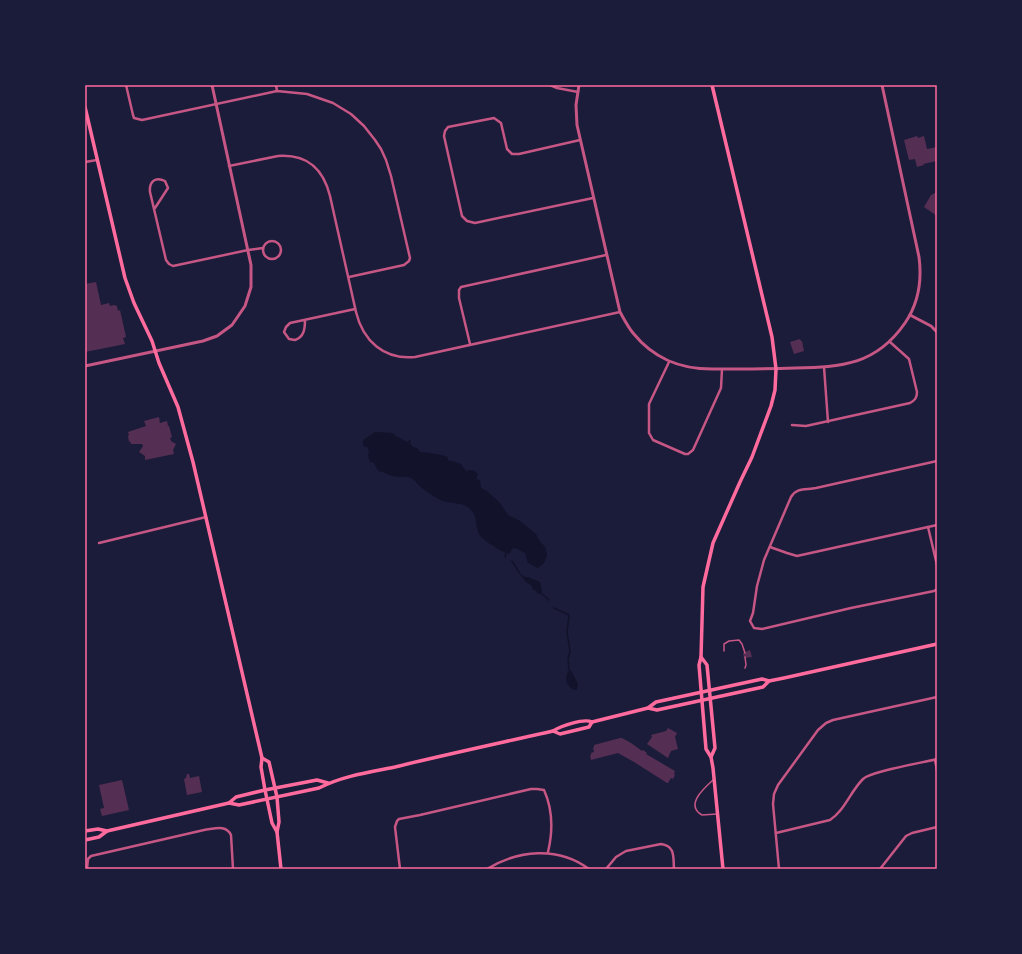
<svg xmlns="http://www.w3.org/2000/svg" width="1022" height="954" viewBox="0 0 1022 954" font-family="Jost,sans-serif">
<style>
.water{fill:#12122b}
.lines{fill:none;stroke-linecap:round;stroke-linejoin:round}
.stream{stroke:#12122b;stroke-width:1.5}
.building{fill:#542f53}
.service{stroke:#c65784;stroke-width:1.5}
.minor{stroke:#c65784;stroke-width:2.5}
.tertiary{stroke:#c65784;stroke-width:3}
.secondary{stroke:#ff6b9d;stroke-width:3.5}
.neatline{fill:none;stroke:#ff6b9d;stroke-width:1.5}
</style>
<rect width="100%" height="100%" fill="#1b1b3a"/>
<g class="water">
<path d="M375,432L393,433L396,436L407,442L411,439L410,443L413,447L417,448L420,452C430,453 439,454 448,457V460L461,464L466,471C471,469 476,470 478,475L476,479L480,480L481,488L487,491L500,503L508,515L520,521L536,534L539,540L545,547L547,555L544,563L538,568L528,563L525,553L515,548L512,549L509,554C502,552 482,540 479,534C475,525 478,515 469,508C462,502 452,504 443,501C436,498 428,493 422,488C418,485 415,480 411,478C407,476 403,477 399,477C391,477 385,472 378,471L374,463L370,462L368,456L369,451L367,447L363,446V440Z"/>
<path d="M518,572L525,577H528L540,582L542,590L541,594H538L535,590H533L532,586L526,582Z"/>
<path d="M571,670L578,684L577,690C571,690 567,685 566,679C566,677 567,675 568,672Z"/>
</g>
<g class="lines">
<g class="stream">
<path d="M505,557L506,553"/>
<path d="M512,561L519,572"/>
<path d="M541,593L549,600"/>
<path d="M554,608L569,615L567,632L570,651L568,659L569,670"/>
</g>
</g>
<g class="building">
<path d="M917,136L918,138L924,136L927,149L937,147V161L923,164L924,165L917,167L915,159L909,160L904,140Z"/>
<path d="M937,192V216L924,207L931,195Z"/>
<path d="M96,282L101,305L109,303L110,306L114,305L117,306L118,311L120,310L126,337L123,338L125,344L85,352V284Z"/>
<path d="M800,339L801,341H802L804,351L794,354L790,342Z"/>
<path d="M159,417L160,423L167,421L168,426H169L172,437L170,438L171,441L176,444L173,450L174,454L145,460V456L139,452L143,446L142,444H131L130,441L129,442L128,436L129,435L128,432L146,426L144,421Z"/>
<path d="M750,650L752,657L744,658L743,653Z"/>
<path d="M668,728L677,733L675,737L678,749L671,751L668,758L647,744L652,737L651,735L666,731Z"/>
<path d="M620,738H622L631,743L642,751L643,750L647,753L646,754L675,771L674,774L675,775L673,779L671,778L668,783H667L634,762L618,753L591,760L590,755H591V753L594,752L593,748L594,747V745Z"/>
<path d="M187,774H189L190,778L199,776L202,792L187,795L184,779L186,778Z"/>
<path d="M122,780L129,810L102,816L100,809L104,808L99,785Z"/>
</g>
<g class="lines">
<g class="service">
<path d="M724,651V644L729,641L739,640L742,644L745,653"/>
<path d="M745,668L746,665L745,657"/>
<path d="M713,780C703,789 685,805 702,815L717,814"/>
</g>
<g class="minor">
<path d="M126,85L133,115L134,118L142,120L277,91L307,94L333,103L351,114L364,126L375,140L381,149L386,160L391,176L410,258L409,261L404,265L349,277"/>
<path d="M276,85L277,91"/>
<path d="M550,85L557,88L578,92"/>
<path d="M580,140L519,154H512L507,149L501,123L494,118L448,127L445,131L444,136L462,216L467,221L475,223L593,198"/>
<path d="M85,162L97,160"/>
<path d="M229,166L278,156C307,154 323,168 330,196L356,312C363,341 384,360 415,357L620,312"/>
<path d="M155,208L168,188L165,181C155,176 149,182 150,192L166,260L169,264L173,266L248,250L263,248"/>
<circle cx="272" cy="250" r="9"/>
<path d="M305,320C305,329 304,337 295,340L289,339L284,332L286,327L290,323L355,309"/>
<path d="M470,344L459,298V290L461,287L606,255"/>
<path d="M669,362L649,404V433L653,440L685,454H688L693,450L721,388L722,369"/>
<path d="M824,367L828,422"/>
<path d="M792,425L806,426L910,403C915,400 917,398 917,392L909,359L890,342"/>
<path d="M937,461L816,488C806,490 797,487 791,497L764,560L757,586L753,613L750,621L754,628L762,629L851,608L934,591L937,589"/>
<path d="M928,527L937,565"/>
<path d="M99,543L206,517"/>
<path d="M770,547L787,553L797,556L937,525"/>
<path d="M935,760L937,770"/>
<path d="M776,833L830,820C845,810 850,792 863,779C872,771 922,763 937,759"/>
<path d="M87,869L88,859L91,856L204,830C214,829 226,824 231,835L233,869"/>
<path d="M400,869L395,827L397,821L399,819L420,815L531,789H537L544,790C553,810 553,831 548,852"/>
<path d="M487,869C518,850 558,846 589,869"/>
<path d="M606,869L616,857L626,851L661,844C676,846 673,858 674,869"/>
<path d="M779,869L773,804L774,794L778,785L818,730L826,723L833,720L937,697"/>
<path d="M880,869L906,836L912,833L937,827"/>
</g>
<g class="tertiary">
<path d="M579,85L576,105L577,125L620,312C624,319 628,327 633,333C654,359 680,369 712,369C740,369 767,369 795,368C842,367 876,365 905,323C918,304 922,280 919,257L882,85"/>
<path d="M910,315L931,326L937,332"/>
<path d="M85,366L203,341L217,336L232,325L245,306L251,287V265L212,85"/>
</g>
<g class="secondary">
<path d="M712,85L772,337L776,369L775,390L771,406L752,457L740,482L713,543L703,587L701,657L699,665L706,749L711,757L713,768L723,869"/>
<path d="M85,107L125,278L134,303L152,341L159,363L178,407L193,462L262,758L261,767L265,790L272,823L277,832"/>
<path d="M701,657L707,665L715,748L711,757"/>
<path d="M648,708L657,710L763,687L769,681"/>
<path d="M553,731L560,734L589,727L592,722"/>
<path d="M262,758L269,762L277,797L279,822L277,832L281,869"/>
<path d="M229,803L236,797L265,790L317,780L328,783"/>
<path d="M85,831L98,829L107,831"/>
<path d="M85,840L99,837L107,831L229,803L239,805L319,788C342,776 370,772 395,767C448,754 500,743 553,731C561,726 584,718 592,722L648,708L656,702L762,679L769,681L784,678L937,644"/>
</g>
</g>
<rect width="1022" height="954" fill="none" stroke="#1b1b3a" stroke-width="172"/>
<rect x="86" y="86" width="850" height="782" class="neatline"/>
</svg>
